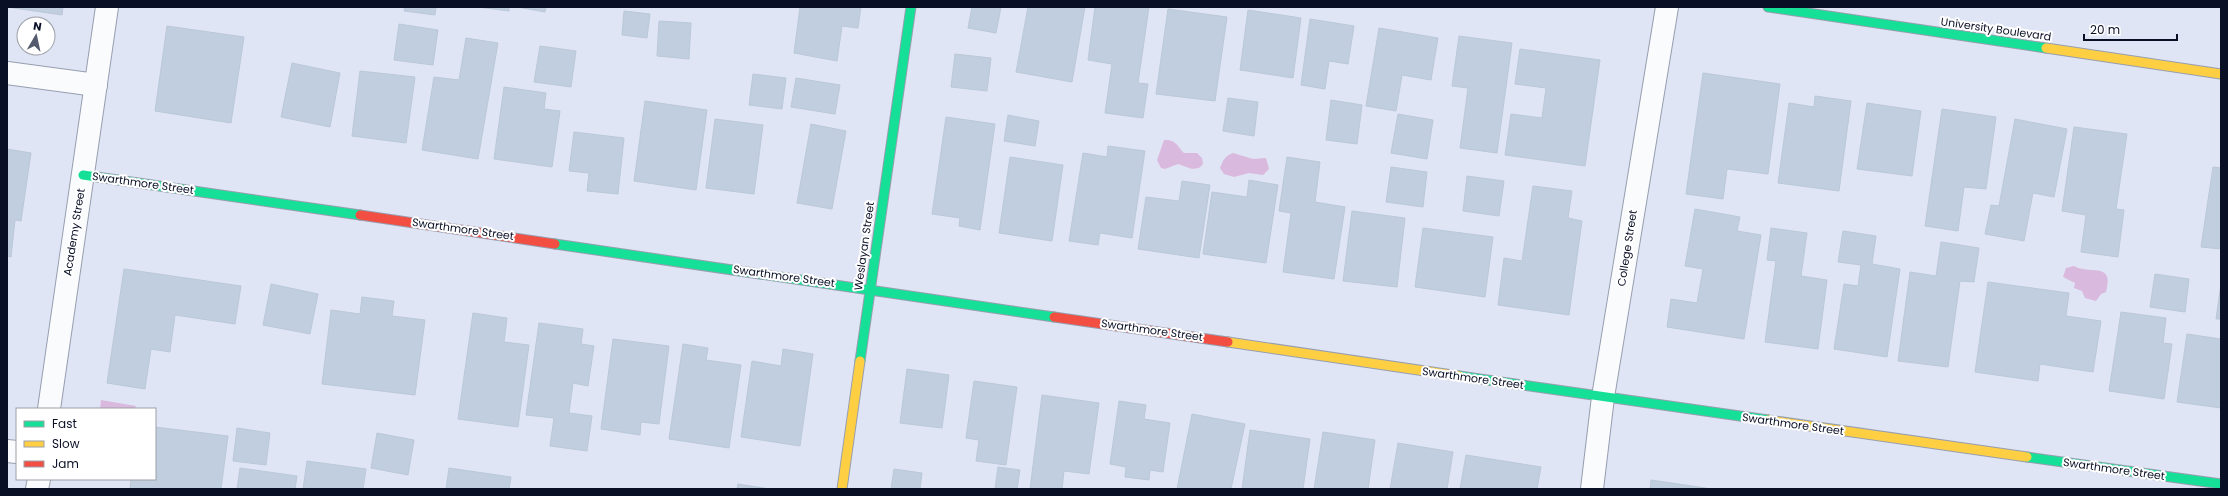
<svg xmlns="http://www.w3.org/2000/svg" width="2228" height="496" viewBox="0 0 2228 496" font-family="Poppins,sans-serif">
<style>
.water{fill:#dab9df}
.building{fill:#c0cedf;stroke:#bac8d8}
.lines{fill:none;stroke-linecap:round;stroke-linejoin:round}
.street-casing{stroke:#979eaf;stroke-width:24}
.fast-casing{stroke:#979eaf;stroke-width:11}
.slow-casing{stroke:#979eaf;stroke-width:11}
.jam-casing{stroke:#979eaf;stroke-width:11}
.street{stroke:#fafbfd;stroke-width:22}
.fast{stroke:#16e098;stroke-width:9}
.slow{stroke:#ffcf43;stroke-width:9}
.jam{stroke:#f24e42;stroke-width:9}
.labels{text-anchor:middle;dominant-baseline:central;stroke-width:4;stroke-linejoin:round;paint-order:stroke}
.street-label{font-size:11px;fill:#091026;stroke:#fff}
</style>
<rect width="100%" height="100%" fill="#dfe5f4"/>
<g class="water">
<path d="M1164,140C1176,139 1177,146 1184,153H1197L1202,158L1203,164L1199,168L1192,169L1178,164L1165,169L1161,168L1157,160Z"/>
<path d="M1233,153L1253,159L1266,158L1269,169L1263,175L1249,173L1234,177L1224,174L1220,168C1223,160 1225,156 1233,153Z"/>
<path d="M2074,266C2089,275 2115,261 2106,292L2101,294L2096,301L2085,298L2082,291L2074,288L2075,283L2063,277L2066,268Z"/>
<path d="M101,400L136,406L135,409H100Z"/>
</g>
<g class="building">
<path d="M7,7H63L62,15Z"/>
<path d="M405,7H436L435,15L404,11Z"/>
<path d="M478,7H509V11Z"/>
<path d="M517,7H546L545,12Z"/>
<path d="M800,7H861L858,28L842,26L837,61L794,53Z"/>
<path d="M972,7H1001L996,33L968,28Z"/>
<path d="M1028,7H1085L1072,82L1016,72Z"/>
<path d="M1095,7H1149L1138,83L1148,84L1143,118L1105,113L1112,64L1088,60Z"/>
<path d="M1168,9L1227,17L1215,101L1156,94Z"/>
<path d="M1248,10L1301,18L1293,78L1240,70Z"/>
<path d="M624,11L650,14L647,38L622,35Z"/>
<path d="M1310,19L1354,26L1348,64L1329,61L1325,89L1301,85Z"/>
<path d="M659,21L691,23L689,59L657,56Z"/>
<path d="M399,24L438,30L433,65L394,60Z"/>
<path d="M167,26L244,37L231,123L155,111Z"/>
<path d="M1379,28L1438,38L1431,80L1402,75L1396,111L1366,106Z"/>
<path d="M1459,36L1512,43L1497,153L1460,148L1468,88L1452,86Z"/>
<path d="M466,38L498,43L478,159L422,150L434,77L459,80Z"/>
<path d="M540,46L576,51L571,87L534,82Z"/>
<path d="M1520,49L1600,60L1585,166L1505,155L1511,114L1542,118L1546,88L1515,84Z"/>
<path d="M955,54L991,58L987,91L951,87Z"/>
<path d="M292,63L340,73L330,127L281,117Z"/>
<path d="M360,71L415,77L406,143L352,136Z"/>
<path d="M1703,73L1780,84L1768,174L1727,169L1723,199L1686,194Z"/>
<path d="M753,74L786,78L782,109L749,105Z"/>
<path d="M796,78L840,85L835,114L791,107Z"/>
<path d="M504,87L546,93L544,109L560,111L552,167L494,159Z"/>
<path d="M1815,96L1851,101L1839,191L1778,183L1789,103L1814,107Z"/>
<path d="M1228,98L1258,102L1254,136L1223,131Z"/>
<path d="M1331,100L1362,105L1357,144L1326,140Z"/>
<path d="M645,101L707,110L696,190L634,181Z"/>
<path d="M1867,103L1921,111L1912,176L1857,169Z"/>
<path d="M1942,109L1996,117L1986,189L1964,187L1958,231L1925,226Z"/>
<path d="M1398,114L1433,120L1427,159L1391,153Z"/>
<path d="M1008,115L1039,121L1035,146L1004,141Z"/>
<path d="M946,117L995,124L980,230L959,226L960,218L932,214Z"/>
<path d="M715,119L763,125L754,194L706,188Z"/>
<path d="M2015,119L2067,129L2054,197L2033,193L2024,241L1985,234L1991,205L1999,206Z"/>
<path d="M811,124L846,131L832,209L797,203Z"/>
<path d="M2074,127L2127,134L2116,209L2124,210L2118,257L2081,252L2086,215L2062,211Z"/>
<path d="M574,132L624,138L618,194L587,191L589,173L569,171Z"/>
<path d="M1108,146L1145,151L1132,238L1100,233L1098,245L1069,241L1083,153L1107,157Z"/>
<path d="M7,149L31,153L21,221L15,220L11,257L7,256Z"/>
<path d="M1010,157L1063,165L1052,241L999,233Z"/>
<path d="M1287,157L1320,162L1315,202L1345,207L1334,279L1283,272L1291,213L1279,211Z"/>
<path d="M1391,167L1427,172L1423,207L1386,202Z"/>
<path d="M2213,167L2221,168V249L2201,247Z"/>
<path d="M1467,176L1504,181L1499,216L1463,211Z"/>
<path d="M1249,180L1278,185L1266,263L1203,254L1212,192L1247,197Z"/>
<path d="M1182,181L1210,185L1199,258L1138,249L1146,197L1179,201Z"/>
<path d="M1533,186L1572,191L1568,218L1582,221L1569,315L1498,305L1504,258L1522,261Z"/>
<path d="M1695,209L1740,217L1737,231L1761,235L1744,339L1667,327L1671,299L1697,303L1703,269L1685,266Z"/>
<path d="M1352,211L1405,218L1397,287L1343,281Z"/>
<path d="M1423,228L1493,237L1485,297L1415,287Z"/>
<path d="M1771,228L1807,233L1801,276L1827,280L1818,349L1765,342L1776,261L1767,260Z"/>
<path d="M1843,231L1876,236L1872,264L1900,269L1887,357L1834,349L1844,284L1858,286L1861,265L1838,262Z"/>
<path d="M1941,242L1979,248L1974,282L1960,281L1948,367L1898,361L1910,272L1936,276Z"/>
<path d="M124,269L241,286L235,324L175,315L170,352L151,349L145,389L107,383Z"/>
<path d="M2155,274L2189,279L2185,312L2150,307Z"/>
<path d="M1988,282L2069,293L2066,316L2101,321L2093,372L2040,364L2038,381L1975,372Z"/>
<path d="M271,284L318,294L310,334L263,325Z"/>
<path d="M2221,284V319H2216Z"/>
<path d="M362,297L394,301L392,316L425,320L415,395L322,384L331,310L360,314Z"/>
<path d="M2121,312L2166,318L2163,343L2172,344L2164,399L2109,391Z"/>
<path d="M473,313L507,318L504,342L529,345L518,427L458,419Z"/>
<path d="M539,323L583,329L581,344L594,346L588,386L573,383L569,413L592,416L587,451L550,446L554,418L526,415Z"/>
<path d="M2187,334L2221,339V408L2177,402Z"/>
<path d="M613,339L669,346L659,424L641,422L640,435L601,429Z"/>
<path d="M683,344L708,348L706,360L741,365L729,448L669,439Z"/>
<path d="M783,349L813,354L800,446L741,437L752,361L781,366Z"/>
<path d="M907,369L949,375L942,428L900,423Z"/>
<path d="M974,381L1017,387L1006,465L976,461L979,440L966,438Z"/>
<path d="M1042,395L1099,403L1089,474L1064,471L1062,489H1030Z"/>
<path d="M1119,401L1146,405L1144,419L1170,423L1163,472L1150,470L1149,480L1125,477L1126,467L1110,464Z"/>
<path d="M1192,414L1245,424L1231,489H1177Z"/>
<path d="M155,427L228,436L221,489H130L131,479H155Z"/>
<path d="M237,428L270,433L266,465L233,461Z"/>
<path d="M1250,430L1310,439L1303,489H1242Z"/>
<path d="M1323,432L1375,440L1368,489H1314Z"/>
<path d="M377,433L414,440L408,475L371,468Z"/>
<path d="M1398,443L1453,452L1447,489H1390Z"/>
<path d="M1466,455L1541,467L1537,489H1460Z"/>
<path d="M307,461L366,469L363,489H303Z"/>
<path d="M998,467L1020,470L1017,489H995Z"/>
<path d="M240,468L297,476L295,489H237Z"/>
<path d="M449,468L511,477L509,489H446Z"/>
<path d="M894,469L922,473L920,489H891Z"/>
<path d="M1651,480L1712,489H1650Z"/>
<path d="M738,484L770,489H737Z"/>
</g>
<g class="lines">
<g class="street-casing">
<g id="street">
<path d="M7,73L96,85"/>
<path d="M49,409L107,7"/>
<path d="M7,451L17,452"/>
<path d="M37,489L39,479"/>
<path d="M1592,489L1603,397L1667,7"/>
</g>
</g>
<g class="fast-casing">
<g id="fast">
<path d="M1768,7L2046,48"/>
<path d="M83,175L360,215"/>
<path d="M555,244L1054,317"/>
<path d="M860,361L911,7"/>
<path d="M1459,376L1768,420"/>
<path d="M2027,457L2221,484"/>
</g>
</g>
<g class="slow-casing">
<g id="slow">
<path d="M2046,48L2221,74"/>
<path d="M1228,342L1459,376"/>
<path d="M1768,420L2027,457"/>
<path d="M842,489L860,361"/>
</g>
</g>
<g class="jam-casing">
<g id="jam">
<path d="M360,215L555,244"/>
<path d="M1054,317L1228,342"/>
</g>
</g>
<use href="#street" class="street"/>
<use href="#fast" class="fast"/>
<use href="#slow" class="slow"/>
<use href="#jam" class="jam"/>
</g>
<g class="labels">
<g class="street-label">
<text transform="translate(1996 29) rotate(8)">University Boulevard</text>
<text transform="translate(143 183) rotate(8)">Swarthmore Street</text>
<text transform="translate(463 229) rotate(8)">Swarthmore Street</text>
<text transform="translate(74 232) rotate(-81)">Academy Street</text>
<text transform="translate(864 246) rotate(-82)">Weslayan Street</text>
<text transform="translate(1627 248) rotate(-81)">College Street</text>
<text transform="translate(784 276) rotate(8)">Swarthmore Street</text>
<text transform="translate(1152 330) rotate(8)">Swarthmore Street</text>
<text transform="translate(1473 378) rotate(8)">Swarthmore Street</text>
<text transform="translate(1793 424) rotate(8)">Swarthmore Street</text>
<text transform="translate(2114 469) rotate(8)">Swarthmore Street</text>
</g>
</g>
<rect width="2228" height="496" fill="none" stroke="#091026" stroke-width="16"/>
<rect x="16" y="408" width="140" height="72" fill="#ffffff" stroke="#9d9fa8"/>
<rect x="24" y="421" width="20" height="6" fill="#16e098" stroke="#9d9fa8"/>
<text x="52" y="428" font-size="12" fill="#091026">Fast</text>
<rect x="24" y="441" width="20" height="6" fill="#ffcf43" stroke="#9d9fa8"/>
<text x="52" y="448" font-size="12" fill="#091026">Slow</text>
<rect x="24" y="461" width="20" height="6" fill="#f24e42" stroke="#9d9fa8"/>
<text x="52" y="468" font-size="12" fill="#091026">Jam</text>
<g transform="translate(36 36) rotate(9)"><circle r="19" fill="#ffffff" stroke="#9d9fa8"/>
<path d="M0-3L7 15L0 10L-7 15Z" fill="#545b6e"/>
<text y="-6" font-size="11" font-weight="bold" text-anchor="middle" fill="#091026">N</text>
</g>
<path d="M2084 34v6h93v-6" fill="none" stroke="#091026" stroke-width="2"/>
<text x="2090" y="34" font-size="12" fill="#091026" stroke="#ffffff" stroke-width="3" paint-order="stroke">20 m</text>
</svg>
